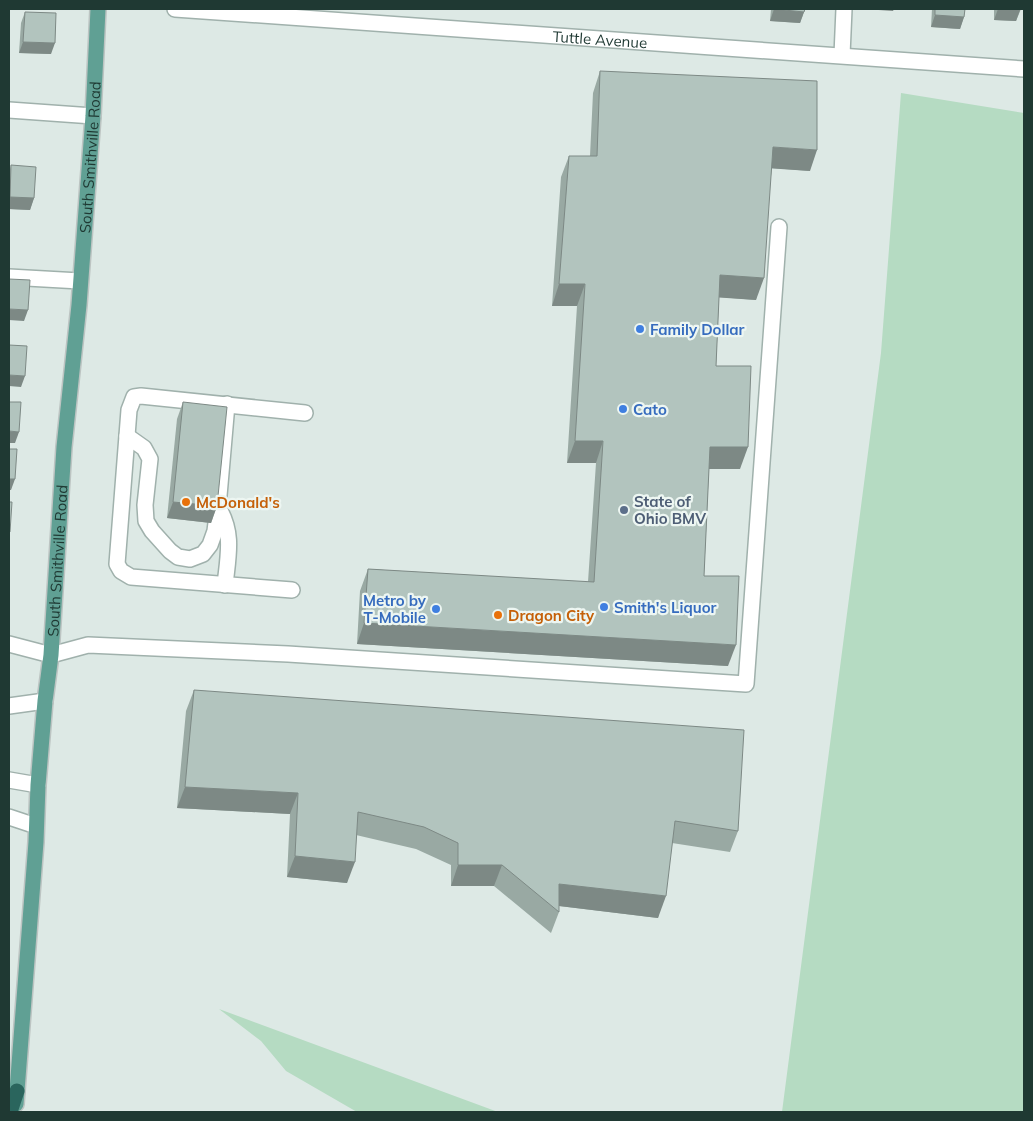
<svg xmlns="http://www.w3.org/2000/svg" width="1033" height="1121" viewBox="0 0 1033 1121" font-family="Mulish,sans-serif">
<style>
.green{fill:#b5dbc2}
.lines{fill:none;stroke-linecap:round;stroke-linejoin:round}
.minor-casing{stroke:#a0b1ac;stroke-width:18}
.major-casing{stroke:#bcc4c2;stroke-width:18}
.highway-casing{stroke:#bcc4c2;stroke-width:18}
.minor{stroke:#fff;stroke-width:15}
.major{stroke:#60a094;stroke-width:15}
.highway{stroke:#2a655d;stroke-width:15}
.wall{fill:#99a9a3}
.shaded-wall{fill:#7d8985}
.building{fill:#b2c4be;stroke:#7d8985}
.shop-dot{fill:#3f7fe0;stroke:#edf6f2;stroke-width:2}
.food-dot{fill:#e8710a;stroke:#edf6f2;stroke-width:2}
.service-dot{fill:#5c6f8a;stroke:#edf6f2;stroke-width:2}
.labels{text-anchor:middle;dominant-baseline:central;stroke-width:4.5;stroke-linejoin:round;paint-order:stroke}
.street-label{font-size:15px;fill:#1f3933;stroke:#edf6f2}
.shop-label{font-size:15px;font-weight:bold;fill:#366cbe;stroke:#edf6f2;text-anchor:start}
.service-label{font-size:15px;font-weight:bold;fill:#4e5e75;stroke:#edf6f2;text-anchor:start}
.food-label{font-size:15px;font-weight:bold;fill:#c56008;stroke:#edf6f2;text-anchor:start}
</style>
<rect width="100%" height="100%" fill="#dde9e5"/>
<g class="green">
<path d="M901,93L1024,113V1112H782L881,353Z"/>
<path d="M219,1009L498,1112H357L286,1071L261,1041Z"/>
</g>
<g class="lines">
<g class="minor-casing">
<g id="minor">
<path id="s1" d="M175,9L1024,69"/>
<path d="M842,55L844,9"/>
<path d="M9,110L93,116"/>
<path d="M9,277L80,281"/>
<path d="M127,436L144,448L150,459L145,505L146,521L152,531L170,551L178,557L190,559L203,554L210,545L215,531L218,507L227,404"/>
<path d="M218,507C234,533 228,556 225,585"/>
<path d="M292,590L131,577L121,571L117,564L129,410L134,397L141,396L305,413"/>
<path d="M9,644L51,655L88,645L288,654L746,684L779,227"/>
<path d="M9,706L45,701"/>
<path d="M9,780L38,785"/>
<path d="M9,817L36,826"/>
</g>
</g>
<g class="major-casing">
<g id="major">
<path id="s2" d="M16,1104L36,842L38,785L45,701L51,655L64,447L79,305L93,116L98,9"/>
</g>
</g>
<g class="highway-casing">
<path id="highway" d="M10,1112L17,1091"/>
</g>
<use href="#minor" class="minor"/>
<use href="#major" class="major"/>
<use href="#highway" class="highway"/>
</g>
<g class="wall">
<path d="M771,9H805L804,12L800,23L770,21Z"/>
<path d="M932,9H965L964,17L960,29L931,27Z"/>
<path d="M975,9H1021L1016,21L994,20V10Z"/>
<path d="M25,12L51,54L19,53L21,23Z"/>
<path d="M600,71L810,171L772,168L756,300L719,297L716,366L740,469H709L704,576L728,666L357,644L360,591L368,569L588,582L596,463H567L577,306H552L561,177L569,156H590L593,93Z"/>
<path d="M11,165L34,198L30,210L9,209V173Z"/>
<path d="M183,402L217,506L211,523L167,518L177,419Z"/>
<path d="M194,690L738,831L730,852L672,843L658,918L559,906V912L551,933L494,886H451V865L416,849L356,835L347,883L287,877L290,814L177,808L186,711Z"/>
</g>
<g class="shaded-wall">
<path d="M774,9L804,12L800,23L770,21Z"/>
<path d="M864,9H894L893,11Z"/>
<path d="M975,9H995L994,10Z"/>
<path d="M998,9L1020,10L1016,21L994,20Z"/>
<path d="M935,15L964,17L960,29L931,27Z"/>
<path d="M23,42L55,43L51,54L19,53Z"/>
<path d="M773,147L817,150L810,171L766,168Z"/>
<path d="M10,197L34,198L30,210L9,209V200Z"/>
<path d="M720,275L764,278L756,300L712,297Z"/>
<path d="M559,284H585L577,306H552Z"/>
<path d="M9,309L28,310L24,321L9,320Z"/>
<path d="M9,375L25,376L21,387L9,386Z"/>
<path d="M9,431L19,432L15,443H9Z"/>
<path d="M575,441H603L596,463H567Z"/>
<path d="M710,447H748L740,469H703Z"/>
<path d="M9,479H15L11,490H9Z"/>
<path d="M173,502L217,506L211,523L167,518Z"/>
<path d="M364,623L736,645L728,666L357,644Z"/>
<path d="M185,787L298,793L290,814L177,808Z"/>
<path d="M295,856L355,862L347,883L287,877Z"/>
<path d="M458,865H502L494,886H451Z"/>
<path d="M559,884L666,896L658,918L551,905Z"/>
</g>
<g class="building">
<path d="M774,9H805L804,12Z"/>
<path d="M935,9H965L964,17L935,15Z"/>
<path d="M998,9H1021L1020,10Z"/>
<path d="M25,12L56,13L55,43L23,42Z"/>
<path d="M600,71L817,81V150L773,147L764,278L720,275L716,366H751L748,447H710L704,576H739L736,645L364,623L368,569L594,582L603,441H575L585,284H559L569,156H597Z"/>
<path d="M11,165L36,167L34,198L10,197Z"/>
<path d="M9,279L30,280L28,310L9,309Z"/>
<path d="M9,345L27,346L25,376L9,375Z"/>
<path d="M9,402H21L19,432L9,431Z"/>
<path d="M183,402L227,407L217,506L173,502Z"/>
<path d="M9,449H17L15,479H9Z"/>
<path d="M9,502H12L10,532H9Z"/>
<path d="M194,690L744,730L738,831L675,821L666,896L559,884V912L502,865H458V843L424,827L358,812L355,862L295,856L298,793L185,787Z"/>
</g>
<g class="shop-dot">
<circle cx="640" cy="329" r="5"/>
<circle cx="623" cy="409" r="5"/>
<circle cx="604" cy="607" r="5"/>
<circle cx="436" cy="609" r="5"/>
</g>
<g class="food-dot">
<circle cx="186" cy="502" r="5"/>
<circle cx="498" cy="615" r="5"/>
</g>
<circle class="service-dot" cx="624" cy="510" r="5"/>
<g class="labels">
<g class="street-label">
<text stroke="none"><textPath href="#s1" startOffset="426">Tuttle Avenue</textPath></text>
<text stroke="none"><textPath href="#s2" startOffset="950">South Smithville Road</textPath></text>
<text stroke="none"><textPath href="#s2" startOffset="545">South Smithville Road</textPath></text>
</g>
<g class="shop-label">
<text x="650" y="329">Family Dollar</text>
<text x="633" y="409">Cato</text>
<text x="426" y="600" text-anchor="end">Metro by<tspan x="426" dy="17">T-Mobile</tspan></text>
<text x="614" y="607">Smith's Liquor</text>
</g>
<g class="service-label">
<text x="634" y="501">State of<tspan x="634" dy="17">Ohio BMV</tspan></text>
</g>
<g class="food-label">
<text x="196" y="502">McDonald's</text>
<text x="508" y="615">Dragon City</text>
</g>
</g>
<rect width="1033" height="1121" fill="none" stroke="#1f3933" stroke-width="20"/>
</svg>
